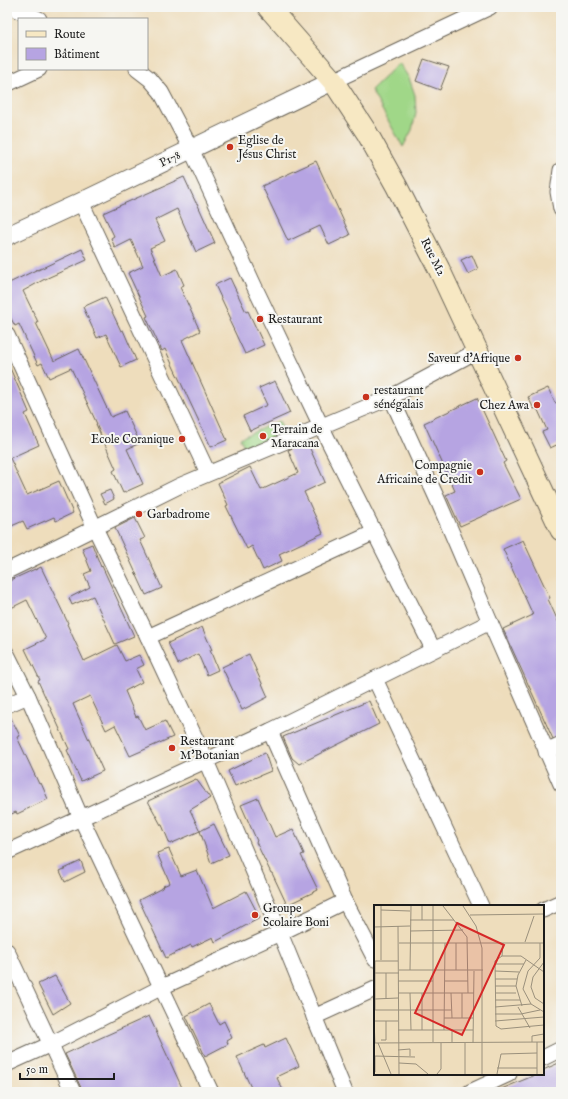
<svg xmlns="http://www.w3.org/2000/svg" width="568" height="1099" viewBox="0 0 568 1099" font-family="'IM FELL English',serif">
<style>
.grass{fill:#a0d788;stroke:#5e7a52}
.building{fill:#b6a4e2}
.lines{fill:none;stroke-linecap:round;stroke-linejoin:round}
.minor-casing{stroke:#666054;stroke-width:17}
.tertiary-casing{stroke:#666054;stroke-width:20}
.secondary-casing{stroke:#666054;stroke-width:23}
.minor{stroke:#fff;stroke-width:15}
.tertiary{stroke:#fff;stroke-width:18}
.secondary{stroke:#f7e8c3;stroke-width:21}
.poi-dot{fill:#c8321e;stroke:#f6f6f2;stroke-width:1.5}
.labels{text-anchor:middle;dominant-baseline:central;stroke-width:4;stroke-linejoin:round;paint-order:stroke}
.poi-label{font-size:12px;fill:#1c1c1c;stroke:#f6f6f2;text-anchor:start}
.street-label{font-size:12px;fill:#1c1c1c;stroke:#f6f6f2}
.inset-road{fill:none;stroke:#9a907c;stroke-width:1}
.view{fill:#d62828;fill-opacity:0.15;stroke:#d62828;stroke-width:2}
.inset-edge{fill:none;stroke:#1c1c1c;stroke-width:2}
</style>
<rect width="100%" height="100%" fill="#f6f6f2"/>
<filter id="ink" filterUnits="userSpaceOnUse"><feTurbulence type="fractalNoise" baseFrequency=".025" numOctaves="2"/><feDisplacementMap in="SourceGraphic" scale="8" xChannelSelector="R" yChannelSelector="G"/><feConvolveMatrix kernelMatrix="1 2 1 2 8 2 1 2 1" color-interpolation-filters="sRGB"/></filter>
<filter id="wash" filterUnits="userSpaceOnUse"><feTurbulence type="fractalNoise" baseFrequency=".012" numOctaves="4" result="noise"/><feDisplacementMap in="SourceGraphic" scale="16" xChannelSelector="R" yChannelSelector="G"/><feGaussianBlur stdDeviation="0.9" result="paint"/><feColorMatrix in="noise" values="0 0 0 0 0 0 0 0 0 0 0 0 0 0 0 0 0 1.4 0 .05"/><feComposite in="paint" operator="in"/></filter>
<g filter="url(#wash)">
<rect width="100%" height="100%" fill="#eeddbc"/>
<g class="grass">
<path d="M399,63L409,78L415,95L416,113L412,130L403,147L371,90Z"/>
<path d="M279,421L285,433L246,451L240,438Z"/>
</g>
<g id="blocks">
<g class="building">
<path d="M424,59L449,67L440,90L416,81Z"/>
<path d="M316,161L350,235L329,245L320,226L288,241L262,186Z"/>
<path d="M184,177L196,203H197L215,243L196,252L177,209L155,220L165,241L150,248L162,276L177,269L184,285L180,287L200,331L182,340L227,440L211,447L165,349L162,351L146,317L148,316L128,273L143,266L131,240L115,248L111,238L114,236L103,213Z"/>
<path d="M82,249L87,260L43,280L23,291L38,322L36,323L54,361L79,349L111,417L125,411L140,443L127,449L143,484L123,493L113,471L116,469L96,424H97L71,368L49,378L42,363L38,365L19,324L15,326L7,311V284L38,269V270Z"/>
<path d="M472,255L478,269L468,274L461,260Z"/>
<path d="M230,278L246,312L248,311L264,345L245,354L229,320L231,319L215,285Z"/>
<path d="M105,297L121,331L123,330L136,360L121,367L106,334L97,338L83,307Z"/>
<path d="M7,361L29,412L25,414L39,445L10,458L27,495L59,481L73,513L56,521L54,517L27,529L23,521L7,528Z"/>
<path d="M275,381L290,413L250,431L243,416L267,405L259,388Z"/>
<path d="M548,388L555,403L561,400V443L550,448L542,432L547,430L537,408L534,409L528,397Z"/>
<path d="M477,398L506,461L503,463L521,499L460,526L446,495L455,491L424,423Z"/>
<path d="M307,442L325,482L304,492L323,533L279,554L282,561L263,570L252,546L247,549L226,506L228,505L218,483L250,467L261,490L298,473L288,450Z"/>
<path d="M110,490L114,499L105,504L100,494Z"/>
<path d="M135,518L145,538L140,540L162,588L146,595L115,528Z"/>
<path d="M523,540L550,598L548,599L561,628V735L553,739L503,629L533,615L503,549Z"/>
<path d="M92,544L101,567L102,566L134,636L115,644L93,596L72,605L69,598L90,587L84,574L91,571L82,548Z"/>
<path d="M41,567L68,623L67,624L84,661L117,645L125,661L139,655L144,665L136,669L142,682L125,691L136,717L138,716L145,730L165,721L173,737L130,756L115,725L106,730L90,696L73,704L103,771L81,781L67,750L69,749L38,681L40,680L25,649L46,639L27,600L7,610V582L35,569V570Z"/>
<path d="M202,627L212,650H210L218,670L207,675L198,654L178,664L168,643Z"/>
<path d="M249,654L268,697L242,710L222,667Z"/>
<path d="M369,701L379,724L299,764L292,758L283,737Z"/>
<path d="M7,714H9L20,736L17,737L39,784L41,783L48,799L17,814L16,812L7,816Z"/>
<path d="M265,753L271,771L235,786L228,771Z"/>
<path d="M196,779L210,798L190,810L200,831L170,844L162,825H161L148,801Z"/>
<path d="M258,798L275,837L293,829L304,854L301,855L318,890L287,905L272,873H271L256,842L257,841L241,805Z"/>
<path d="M214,824L229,855L211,863L200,831Z"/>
<path d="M169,849L181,876L197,870L213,908L246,891L260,918L215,942L213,937L192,947L191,945L166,958L139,900L164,887L163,886L170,883L157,853Z"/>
<path d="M81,861L85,872L65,882L60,871Z"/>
<path d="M55,976L70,1003L53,1014L38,984Z"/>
<path d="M209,1004L219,1024L224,1021L232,1038L227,1041L228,1044L205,1056L186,1016Z"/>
<path d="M149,1016L184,1092H83L65,1054Z"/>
<path d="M286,1038L299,1066L278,1076L279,1077L277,1078L284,1092H253L237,1057L264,1045L265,1048Z"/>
<path d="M561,1062V1092H494L538,1074H543V1070Z"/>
</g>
</g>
</g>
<g filter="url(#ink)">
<use href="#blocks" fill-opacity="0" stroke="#666054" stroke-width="1"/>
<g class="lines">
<g class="minor-casing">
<g id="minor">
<path d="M10,7L39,19"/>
<path d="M137,69L150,79L161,92L191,149L257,292L321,426L433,649"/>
<path d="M333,81L490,7"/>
<path d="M7,84L39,69"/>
<path d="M561,170L558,192L561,209"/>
<path d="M81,202L208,473"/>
<path d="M7,335L95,528L148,637L206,761L280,933L345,1092"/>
<path d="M391,397L439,503L490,622L561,784"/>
<path d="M7,571L40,555L179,486L391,397L477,351"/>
<path d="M148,637L375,532"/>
<path d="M7,654L28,696L81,818L211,1092"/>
<path d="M375,679L481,906"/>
<path d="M7,705L28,696"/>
<path d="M270,731L345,901L375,959"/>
<path d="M546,752L561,745"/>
<path d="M7,852L270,731L490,622"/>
<path d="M543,910L561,902"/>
<path d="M7,951L73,1092"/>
<path d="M314,1017L375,989"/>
<path d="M543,1058L561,1049"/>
<path d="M7,1064L51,1044L162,987L280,933L345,901"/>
<path d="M470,1092L509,1074"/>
</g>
</g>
<g class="tertiary-casing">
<path id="tertiary" d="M7,236L81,202L333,81"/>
</g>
<g class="secondary-casing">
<path id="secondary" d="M268,7L333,81L367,133L397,187L439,269L561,530"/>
</g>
<use href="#minor" class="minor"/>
<use href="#tertiary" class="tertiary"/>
<use href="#secondary" class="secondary"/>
</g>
</g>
<g class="poi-dot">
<circle cx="230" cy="147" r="4"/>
<circle cx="260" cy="319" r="4"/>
<circle cx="518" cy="358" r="4"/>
<circle cx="366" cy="397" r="4"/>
<circle cx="537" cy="405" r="4"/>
<circle cx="263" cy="436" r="4"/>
<circle cx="182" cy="439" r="4"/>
<circle cx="480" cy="472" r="4"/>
<circle cx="139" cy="514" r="4"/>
<circle cx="172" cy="748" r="4"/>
<circle cx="255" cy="915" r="4"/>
</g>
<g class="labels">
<g class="poi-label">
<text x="238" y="140">Eglise de<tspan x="238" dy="14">Jésus Christ</tspan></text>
<text x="268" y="319">Restaurant</text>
<text x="510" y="358" text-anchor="end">Saveur d'Afrique</text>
<text x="374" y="390">restaurant<tspan x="374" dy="14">sénégalais</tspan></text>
<text x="529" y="405" text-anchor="end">Chez Awa</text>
<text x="271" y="429">Terrain de<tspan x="271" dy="14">Maracana</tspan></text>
<text x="174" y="439" text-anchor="end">Ecole Coranique</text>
<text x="472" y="465" text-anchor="end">Compagnie<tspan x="472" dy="14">Africaine de Credit</tspan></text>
<text x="147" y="514">Garbadrome</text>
<text x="180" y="741">Restaurant<tspan x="180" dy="14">M'Botanian</tspan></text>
<text x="263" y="908">Groupe<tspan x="263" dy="14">Scolaire Boni</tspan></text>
</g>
<g class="street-label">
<text transform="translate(170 159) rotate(-26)">P178</text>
<text transform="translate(433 257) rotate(63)">Rue M2</text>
</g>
</g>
<g transform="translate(374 905)">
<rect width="170" height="170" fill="#eeddbc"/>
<path class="inset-road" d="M7,1V55M69,1L93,32L94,88M89,1L102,21L108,43V169M7,5L36,6M96,10L170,9M36,15H80M48,15V1M24,21L25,169M0,22L36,21M36,26L89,25M151,37L160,11M25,38H170M82,38V65M166,38V53L154,66L149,84L157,99L170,107M128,51L129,38M0,56H24M1,56V105M170,57L159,72L157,82L161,93L170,99M121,59H150M25,65H109M36,65L37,1M121,66L145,67M170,67L147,51H128L121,56L122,121L127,124L170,120M0,68H25M12,68V93M121,74H143M24,76H59M71,76H94M121,81H142M24,88H100M36,88L37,125M48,88V125M77,88L78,113M121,88H142M1,94L24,93M121,95H146M148,101L142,81L144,70L152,55M121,102L157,99M144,102L156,123M0,105H77M121,109H147L166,105M70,113H99M88,113V88M0,116H24M0,116L1,138M121,116L170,112M24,125H99M70,125L71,38M7,135H12V116M59,137V1M158,137V131L170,129M0,138L170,137M4,138L17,169M78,138V125M91,138V169M99,138L100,66M24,145L36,144V151M0,151L41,152M25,158L42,159L54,169M123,163H163M1,167V151M63,169L67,164V138M123,169L127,149L163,148M163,169V137"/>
<path class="view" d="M83,18L130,40L88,130L41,108Z"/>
<rect width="170" height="170" class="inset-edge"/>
</g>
<rect width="568" height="1099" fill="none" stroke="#f6f6f2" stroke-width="24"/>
<rect x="18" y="18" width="130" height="52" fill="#f6f6f2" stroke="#9f9f9c"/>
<rect x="26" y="31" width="20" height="6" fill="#f7e8c3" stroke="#9f9f9c"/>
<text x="54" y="38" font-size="12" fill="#1c1c1c">Route</text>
<rect x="26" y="48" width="20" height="12" fill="#b6a4e2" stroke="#9f9f9c"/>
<text x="54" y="58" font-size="12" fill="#1c1c1c">Bâtiment</text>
<path d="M20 1073v6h94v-6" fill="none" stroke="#1c1c1c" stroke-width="2"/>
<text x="26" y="1073" font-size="12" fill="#1c1c1c" stroke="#f6f6f2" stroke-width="3" paint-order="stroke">50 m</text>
</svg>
